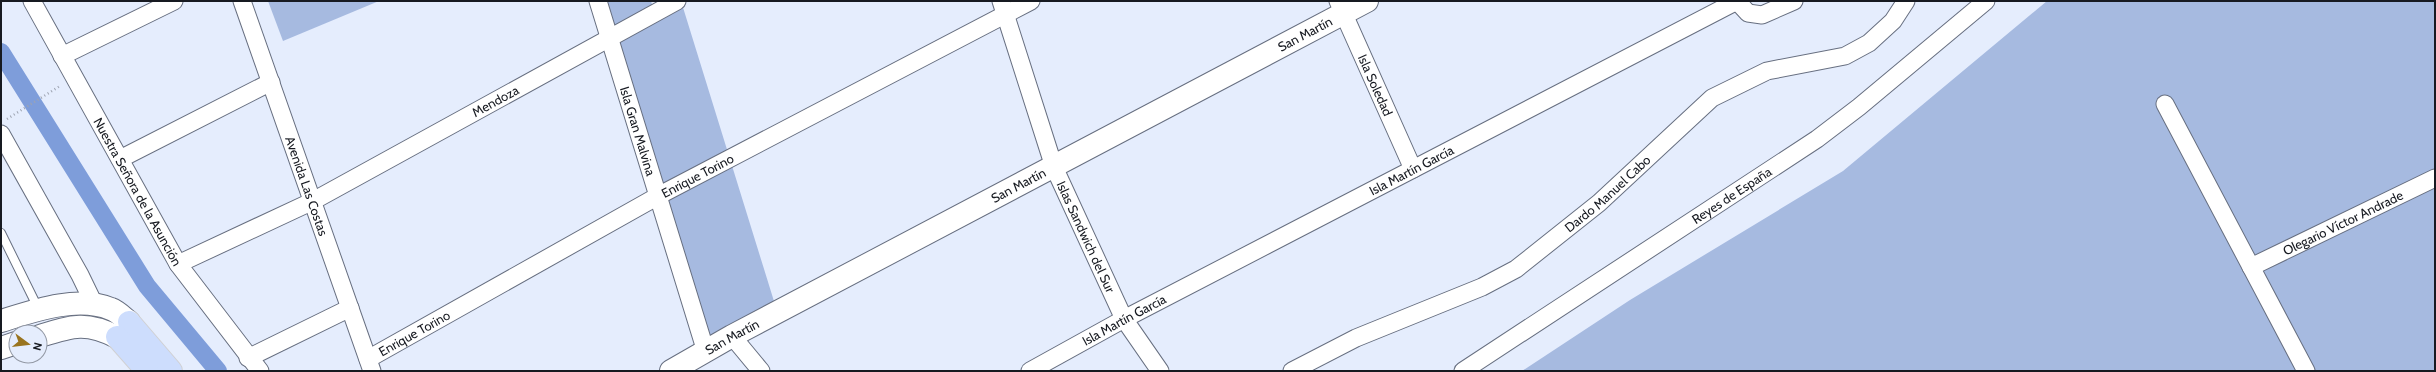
<svg xmlns="http://www.w3.org/2000/svg" width="2436" height="372" viewBox="0 0 2436 372" font-family="Cabin,sans-serif">
<style>
.green{fill:#a6bae0}
.lines{fill:none;stroke-linecap:round;stroke-linejoin:round}
.canal{stroke:#7e9dda;stroke-width:18}
.service-casing{stroke:#676f80;stroke-width:10}
.minor-casing{stroke:#676f80;stroke-width:19}
.secondary-casing{stroke:#676f80;stroke-width:24}
.primary-casing{stroke:#d1d1d3;stroke-width:24}
.path{stroke:#9ea4b1;stroke-width:2.5;stroke-dasharray:1 3;stroke-linecap:butt}
.service{stroke:#fff;stroke-width:8}
.minor{stroke:#fff;stroke-width:17}
.secondary{stroke:#fff;stroke-width:22}
.primary{stroke:#cdddfd;stroke-width:22}
.labels{text-anchor:middle;dominant-baseline:central;stroke-width:3;stroke-linejoin:round;paint-order:stroke}
.street-label{font-size:13px;fill:#171a21;stroke:#e5edfd}
</style>
<rect width="100%" height="100%" fill="#e5edfd"/>
<g class="green">
<path d="M268,1H379L283,41Z"/>
<path d="M600,1H651L655,14L681,1L777,311L706,350Z"/>
<path d="M2047,1H2435V371H1522L1630,300L1843,171Z"/>
</g>
<g class="lines">
<path class="canal" d="M1,52L147,286L218,371"/>
<g class="service-casing">
<path id="service" d="M1,233L38,308"/>
</g>
<g class="minor-casing">
<g id="minor">
<path id="s1" d="M32,1L178,264L260,371"/>
<path id="s2" d="M242,1L372,371"/>
<path id="s3" d="M598,1L706,352"/>
<path id="s4" d="M1001,1L1054,167L1124,319L1160,371"/>
<path id="s5" d="M1338,1L1413,169"/>
<path d="M62,56L174,1"/>
<path d="M2165,104L2306,371"/>
<path d="M1,134L80,275L95,306"/>
<path d="M120,159L271,82"/>
<path id="s6" d="M178,264L313,201L677,1"/>
<path id="s7" d="M2251,267L2435,178"/>
<path d="M732,336L761,371"/>
<path d="M248,358L350,308"/>
<path id="s8" d="M368,359L658,196L1031,1"/>
<path id="s9" d="M1030,371L1124,319L1737,1L1748,13L1762,15L1794,1"/>
<path id="s10" d="M1292,371L1356,338L1482,287L1516,269L1599,203L1712,98L1767,71L1845,56L1869,43L1893,21L1906,1"/>
<path id="s11" d="M1463,371L1817,139L1859,107L1986,1"/>
</g>
</g>
<g class="secondary-casing">
<g id="secondary">
<path d="M1,321C33,311 77,295 111,309C117,311 124,318 129,322"/>
<path d="M40,336C72,326 86,321 117,337"/>
<path d="M1,348L16,343"/>
<path id="s12" d="M671,371L732,336L1367,1"/>
</g>
</g>
<g class="primary-casing">
<g id="primary">
<path d="M129,322L171,371"/>
<path d="M117,337L147,371"/>
</g>
</g>
<path class="path" d="M7,119L60,86"/>
<use href="#service" class="service"/>
<use href="#minor" class="minor"/>
<use href="#secondary" class="secondary"/>
<use href="#primary" class="primary"/>
</g>
<g class="labels">
<g class="street-label">
<text stroke="none"><textPath href="#s12" startOffset="718">San Martín</textPath></text>
<text stroke="none"><textPath href="#s5" startOffset="92">Isla Soledad</textPath></text>
<text stroke="none"><textPath href="#s6" startOffset="357">Mendoza</textPath></text>
<text stroke="none"><textPath href="#s3" startOffset="136">Isla Gran Malvina</textPath></text>
<text stroke="none"><textPath href="#s9" startOffset="431">Isla Martín García</textPath></text>
<text stroke="none"><textPath href="#s8" startOffset="377">Enrique Torino</textPath></text>
<text stroke="none"><textPath href="#s2" startOffset="196">Avenida Las Costas</textPath></text>
<text stroke="none"><textPath href="#s12" startOffset="394">San Martín</textPath></text>
<text stroke="none"><textPath href="#s1" startOffset="218">Nuestra Señora de la Asunción</textPath></text>
<text stroke="none"><textPath href="#s10" startOffset="365">Dardo Manuel Cabo</textPath></text>
<text stroke="none"><textPath href="#s11" startOffset="321">Reyes de España</textPath></text>
<text stroke="none"><textPath href="#s7" startOffset="102">Olegario Víctor Andrade</textPath></text>
<text stroke="none"><textPath href="#s4" startOffset="251">Islas Sandwich del Sur</textPath></text>
<text stroke="none"><textPath href="#s9" startOffset="107">Isla Martín García</textPath></text>
<text stroke="none"><textPath href="#s8" startOffset="53">Enrique Torino</textPath></text>
<text stroke="none"><textPath href="#s12" startOffset="70">San Martín</textPath></text>
</g>
</g>
<rect width="2436" height="372" fill="none" stroke="#171a21" stroke-width="4"/>
<g transform="translate(28 344) rotate(105)"><circle r="19" fill="#e5edfd" stroke="#9399a5"/>
<path d="M0-3L7 15L0 10L-7 15Z" fill="#99741f"/>
<text y="-6" font-size="11" font-weight="bold" text-anchor="middle" fill="#171a21">N</text>
</g>
</svg>
